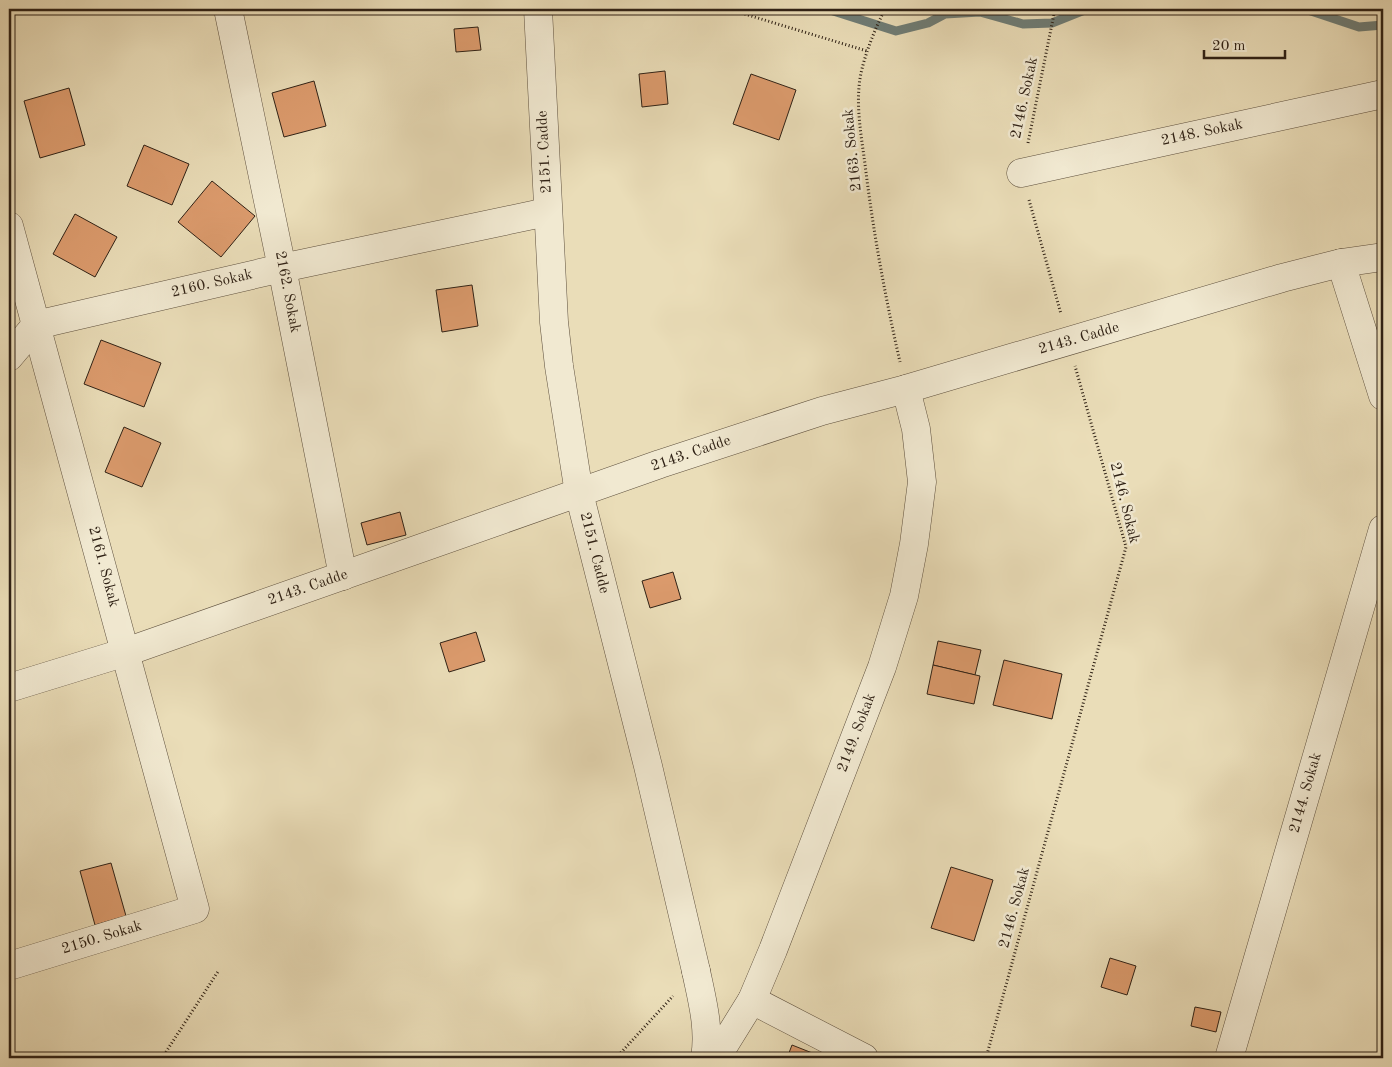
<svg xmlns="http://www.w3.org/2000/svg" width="1392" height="1067" viewBox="0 0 1392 1067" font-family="'Old Standard TT',serif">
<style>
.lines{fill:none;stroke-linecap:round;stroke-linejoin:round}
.stream{stroke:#6f7d76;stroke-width:9}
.building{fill:#dc9b6d;stroke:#2f2115}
.minor-casing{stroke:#5e503e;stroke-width:29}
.tertiary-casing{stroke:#5e503e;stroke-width:29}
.path{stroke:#2f2115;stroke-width:3;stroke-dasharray:1 2.5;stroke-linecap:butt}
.minor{stroke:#f1e9d1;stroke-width:28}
.tertiary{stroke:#f1e9d1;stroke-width:28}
.labels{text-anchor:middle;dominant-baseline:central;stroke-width:5;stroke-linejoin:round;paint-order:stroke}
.street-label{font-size:15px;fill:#2f2115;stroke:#f1e9d1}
</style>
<rect width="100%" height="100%" fill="#eaddb8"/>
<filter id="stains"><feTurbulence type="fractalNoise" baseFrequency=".004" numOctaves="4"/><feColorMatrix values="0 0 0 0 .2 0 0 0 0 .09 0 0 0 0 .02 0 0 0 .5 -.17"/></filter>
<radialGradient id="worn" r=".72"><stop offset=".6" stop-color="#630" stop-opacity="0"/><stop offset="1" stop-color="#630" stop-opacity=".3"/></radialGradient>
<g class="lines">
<g class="stream">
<path d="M827,9L896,31L928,23L945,14L980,12L1023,24L1052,23L1087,9"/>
<path d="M1305,9L1359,27L1383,25"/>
</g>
</g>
<g class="building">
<path d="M478,27L481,50L456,52L454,29Z"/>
<path d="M665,71L668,104L642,107L639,74Z"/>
<path d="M751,74L796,90L779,140L733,124Z"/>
<path d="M314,81L326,126L284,137L272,93Z"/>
<path d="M69,88L85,145L40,158L24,101Z"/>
<path d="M144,145L189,164L172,205L127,186Z"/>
<path d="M212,181L255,216L221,257L178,222Z"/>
<path d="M75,214L117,237L95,277L53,254Z"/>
<path d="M472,285L478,326L442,332L436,290Z"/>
<path d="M101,340L161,363L144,407L84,384Z"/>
<path d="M124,427L161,443L142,487L105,472Z"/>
<path d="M400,512L406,535L367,545L361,523Z"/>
<path d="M673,572L681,599L650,608L642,581Z"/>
<path d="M476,632L485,661L449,672L440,643Z"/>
<path d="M938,641L981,650L975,675L933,665Z"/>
<path d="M1004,660L1062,674L1052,719L993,705Z"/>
<path d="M933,665L980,676L974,704L927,694Z"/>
<path d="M111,863L126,916L95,925L80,871Z"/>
<path d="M951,867L993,880L974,941L931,928Z"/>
<path d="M1110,958L1136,966L1127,995L1101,987Z"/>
<path d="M1195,1007L1221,1012L1216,1032L1191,1026Z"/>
<path d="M792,1045L825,1058H787Z"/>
</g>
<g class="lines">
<g class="minor-casing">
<g id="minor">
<path d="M228,9L282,268L343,576"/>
<path d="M1021,173L1383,94"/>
<path d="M9,226L195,909L9,966"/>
<path d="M1341,263L1383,396"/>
<path d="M9,357L36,325L282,268L547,212"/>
<path d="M696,971C702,1000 710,1028 705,1058"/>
<path d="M752,1000L864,1058"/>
<path d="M716,1058L752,1000L773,950L882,667L904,596L914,544L922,482L916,429L906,389"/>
<path d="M1229,1058L1383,529"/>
</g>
</g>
<g class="tertiary-casing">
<g id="tertiary">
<path d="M538,9L554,322L559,366L579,493L648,766L696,971"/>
<path d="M9,688L126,652L660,464L822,411L906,389L1282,278L1341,263L1383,257"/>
</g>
</g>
<g class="path">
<path d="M728,9L867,51"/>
<path d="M885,9C875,29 866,51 861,73C855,102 861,134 865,164C873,231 885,296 900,362"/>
<path d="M1028,143L1055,9"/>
<path d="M1029,200L1061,314"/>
<path d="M162,1058L219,970"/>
<path d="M616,1058L673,996"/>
<path d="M986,1058L1126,547L1075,366"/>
</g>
<use href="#minor" class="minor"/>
<use href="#tertiary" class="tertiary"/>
</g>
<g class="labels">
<g class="street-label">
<text transform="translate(1025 98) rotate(-78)">2146. Sokak</text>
<text transform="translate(1202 133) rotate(-12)">2148. Sokak</text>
<text transform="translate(853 150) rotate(-96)">2163. Sokak</text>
<text transform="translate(545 152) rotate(-93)">2151. Cadde</text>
<text transform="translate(212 284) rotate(-13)">2160. Sokak</text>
<text transform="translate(287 292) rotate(79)">2162. Sokak</text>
<text transform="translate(1079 339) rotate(-16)">2143. Cadde</text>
<text transform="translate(691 454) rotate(-19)">2143. Cadde</text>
<text transform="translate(1124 503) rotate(76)">2146. Sokak</text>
<text transform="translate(594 553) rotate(76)">2151. Cadde</text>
<text transform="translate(103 567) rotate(75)">2161. Sokak</text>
<text transform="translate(308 588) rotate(-19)">2143. Cadde</text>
<text transform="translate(857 733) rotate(-69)">2149. Sokak</text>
<text transform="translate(1306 793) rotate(-74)">2144. Sokak</text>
<text transform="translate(1015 908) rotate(-75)">2146. Sokak</text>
<text transform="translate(102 938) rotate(-17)">2150. Sokak</text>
</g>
</g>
<rect width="1392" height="1067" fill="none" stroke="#eaddb8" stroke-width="30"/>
<rect x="10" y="10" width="1372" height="1047" fill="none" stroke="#2f2115" stroke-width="2.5"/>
<rect x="15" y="15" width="1362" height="1037" fill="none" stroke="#2f2115"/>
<path d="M1204 50v8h81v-8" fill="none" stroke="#2f2115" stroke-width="2.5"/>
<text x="1212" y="50" font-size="15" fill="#2f2115" stroke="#f1e9d1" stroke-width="4" paint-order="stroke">20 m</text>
<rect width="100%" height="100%" filter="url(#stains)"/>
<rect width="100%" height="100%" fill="url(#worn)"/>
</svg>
